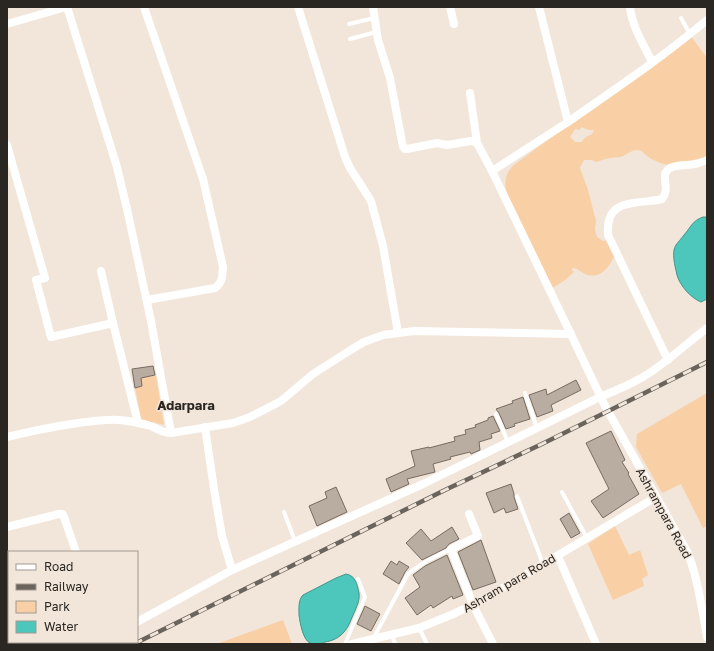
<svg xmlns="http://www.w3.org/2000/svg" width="714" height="651" viewBox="0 0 714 651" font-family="'Golos Text',sans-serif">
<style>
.green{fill:#f9cfa6;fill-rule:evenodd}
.water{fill:#4dc6bb;stroke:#42968d}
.building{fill:#b9aca1;stroke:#776c62}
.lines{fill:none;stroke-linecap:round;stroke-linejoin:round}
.service{stroke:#fff;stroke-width:4}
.minor{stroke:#fff;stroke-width:8}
.rail-casing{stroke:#6b645d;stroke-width:4.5}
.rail{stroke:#f2e5d9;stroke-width:3;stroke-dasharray:9;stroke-linecap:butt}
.labels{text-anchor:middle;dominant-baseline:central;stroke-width:3;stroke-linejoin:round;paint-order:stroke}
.street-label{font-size:12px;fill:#2a2621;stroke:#f2e5d9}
.neighbourhood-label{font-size:13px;font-weight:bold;fill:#2a2621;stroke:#f2e5d9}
</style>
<rect width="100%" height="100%" fill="#f2e5d9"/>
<g class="green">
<path d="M690,35L707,58V157C699,161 679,165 670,165C664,165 655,161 650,158C645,155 643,150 637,150C630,150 626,156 620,157C617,158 614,157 611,158C605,158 601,161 596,162L592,160H584L580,168L588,190L596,221L595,230L597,237L603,241L608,240L615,255C609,267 601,280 585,274C581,272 578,269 574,268L571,269L574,272C568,278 559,285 551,288L507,194C504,182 505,173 514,165ZM581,127L589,130H594L592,134L586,137L581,142H575L570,137L575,129L580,130Z"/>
<path d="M156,375L164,425L153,422L142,423L135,388L142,386L141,378Z"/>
<path d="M707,393V526L703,528L681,484L662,493L636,447L637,434Z"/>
<path d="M615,526L629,555L640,550L648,575L642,579L644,586L613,600L588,544Z"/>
<path d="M283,620L292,644H220L219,643Z"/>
</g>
<g class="water">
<path d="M703,217H707V299L701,302C691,298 680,286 677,275C676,272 676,269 675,266C674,260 672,251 676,245C678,242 681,239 684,235C691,227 692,221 703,217Z"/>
<path d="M346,574C356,576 357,584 359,593C360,600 357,606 354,613C351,619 349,627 344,632C339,638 332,641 325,642C321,644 315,645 310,643C303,640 300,623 299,615C299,609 298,600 303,595L336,578Z"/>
</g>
<g class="building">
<path d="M153,366L155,375L141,378L142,386L135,388L132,369Z"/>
<path d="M576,380L581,390L551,405L553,411L537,417L529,395L546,389L547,395Z"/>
<path d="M523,397L530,419L514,424L515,426L506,429L499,413L496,409L513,403L512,401Z"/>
<path d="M493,416L500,431L491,434L492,438L479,442L480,450L471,454L470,452L450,457L451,459L433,464L435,472L407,479L409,484L391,492L386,479L415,466L411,451L429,447V448L455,441L454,437L466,434L465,430L476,427L475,425L488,420V418Z"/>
<path d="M611,431L625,460L622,462L629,473L628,474L639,494L603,518L591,501L609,489L586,443Z"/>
<path d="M511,484L514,494V497L518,509L506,513L504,508L494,513L486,493Z"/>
<path d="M336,487L347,512L317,526L309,506L327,498L325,492Z"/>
<path d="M569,513L580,533L571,538L560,519Z"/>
<path d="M452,527L459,539L449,544L446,548L422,560L406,543L421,529L431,541Z"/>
<path d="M481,540L496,582L473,590L458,552Z"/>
<path d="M447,555L463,595L453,599L452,596L433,608L431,605L417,615L405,598L420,587L413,575L425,566Z"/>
<path d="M391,561L397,565L399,561L409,567L405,572L399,584L383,574Z"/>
<path d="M365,606L380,614L371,631L357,624Z"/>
</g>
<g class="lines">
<g class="service">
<path d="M681,18L690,34"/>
<path d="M349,24L374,18"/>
<path d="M350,39L376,32"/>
<path d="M525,393L537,428"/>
<path d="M496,414L508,442"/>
<path d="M562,492L587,538"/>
<path d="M517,496L543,564"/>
<path d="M284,512L295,541"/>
<path d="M419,628L427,644"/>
<path d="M392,635L395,644"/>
<path d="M373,639L408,574C421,563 436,556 451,549"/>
<path d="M345,644L365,597L358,579"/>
</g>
<g class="minor">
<path d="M67,7L117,167L127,209L151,321L171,433"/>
<path d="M144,7L203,179L223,267C222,276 223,282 215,288L147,300"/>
<path d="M298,7L345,157L350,168L361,185L371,201L383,246L398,333"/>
<path d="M373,7L378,40L390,78L403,147L405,149H407L437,143L447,145L471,141L477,143L492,171L565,322L605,406L688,553C698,580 702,609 707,637"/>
<path d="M450,7L454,24"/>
<path d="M630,7C632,27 644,45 652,62"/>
<path d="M7,24L66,7"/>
<path d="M470,93L477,143"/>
<path d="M568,122C615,89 663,57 707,20"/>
<path d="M7,145L45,278L36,280L51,337L113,323"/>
<path d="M492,171L568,122L539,7"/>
<path d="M101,271L113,323L138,423"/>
<path d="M668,360L608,235C605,197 636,205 662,199C669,190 664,184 665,175C667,163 686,166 695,164C699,163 703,162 707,160"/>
<path d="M205,427L214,489L222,536L232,570"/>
<path d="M7,437C36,430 66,424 95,421C104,420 112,419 120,420C130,421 141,423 151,426C158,429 162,433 171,433L233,423L250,417L281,401L313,374L349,351L364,342L383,335L414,331L571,334"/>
<path d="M469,514L478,536L451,549L473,605L493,644"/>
<path d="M7,527L59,514H63L76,552"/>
<path d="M558,556L596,644"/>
<path d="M137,622L232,570L423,484L600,397C615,391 629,385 643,377C666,363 686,344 707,328"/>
<path d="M97,644L101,642"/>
<path d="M352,644L419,628L451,615L473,605L508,585L656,497"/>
</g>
<g class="rail-casing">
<path id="rail" d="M134,644L445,490L544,443L707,362"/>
</g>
<use href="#rail" class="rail"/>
</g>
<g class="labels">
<g class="street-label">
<text transform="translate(664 513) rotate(61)">Ashrampara Road</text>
<text transform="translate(509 583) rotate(-30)">Ashram para Road</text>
</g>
<g class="neighbourhood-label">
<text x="186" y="405">Adarpara</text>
</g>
</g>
<rect width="714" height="651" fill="none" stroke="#2a2621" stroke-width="16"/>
<rect x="8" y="551" width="130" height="92" fill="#f2e5d9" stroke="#a2998f"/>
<rect x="16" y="564" width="20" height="6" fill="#ffffff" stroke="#a2998f"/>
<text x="44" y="571" font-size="12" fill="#2a2621">Road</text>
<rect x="16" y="584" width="20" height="6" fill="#6b645d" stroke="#a2998f"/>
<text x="44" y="591" font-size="12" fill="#2a2621">Railway</text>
<rect x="16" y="601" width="20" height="12" fill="#f9cfa6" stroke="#a2998f"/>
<text x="44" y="611" font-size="12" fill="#2a2621">Park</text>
<rect x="16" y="621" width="20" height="12" fill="#4dc6bb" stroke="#a2998f"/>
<text x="44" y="631" font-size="12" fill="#2a2621">Water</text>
</svg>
